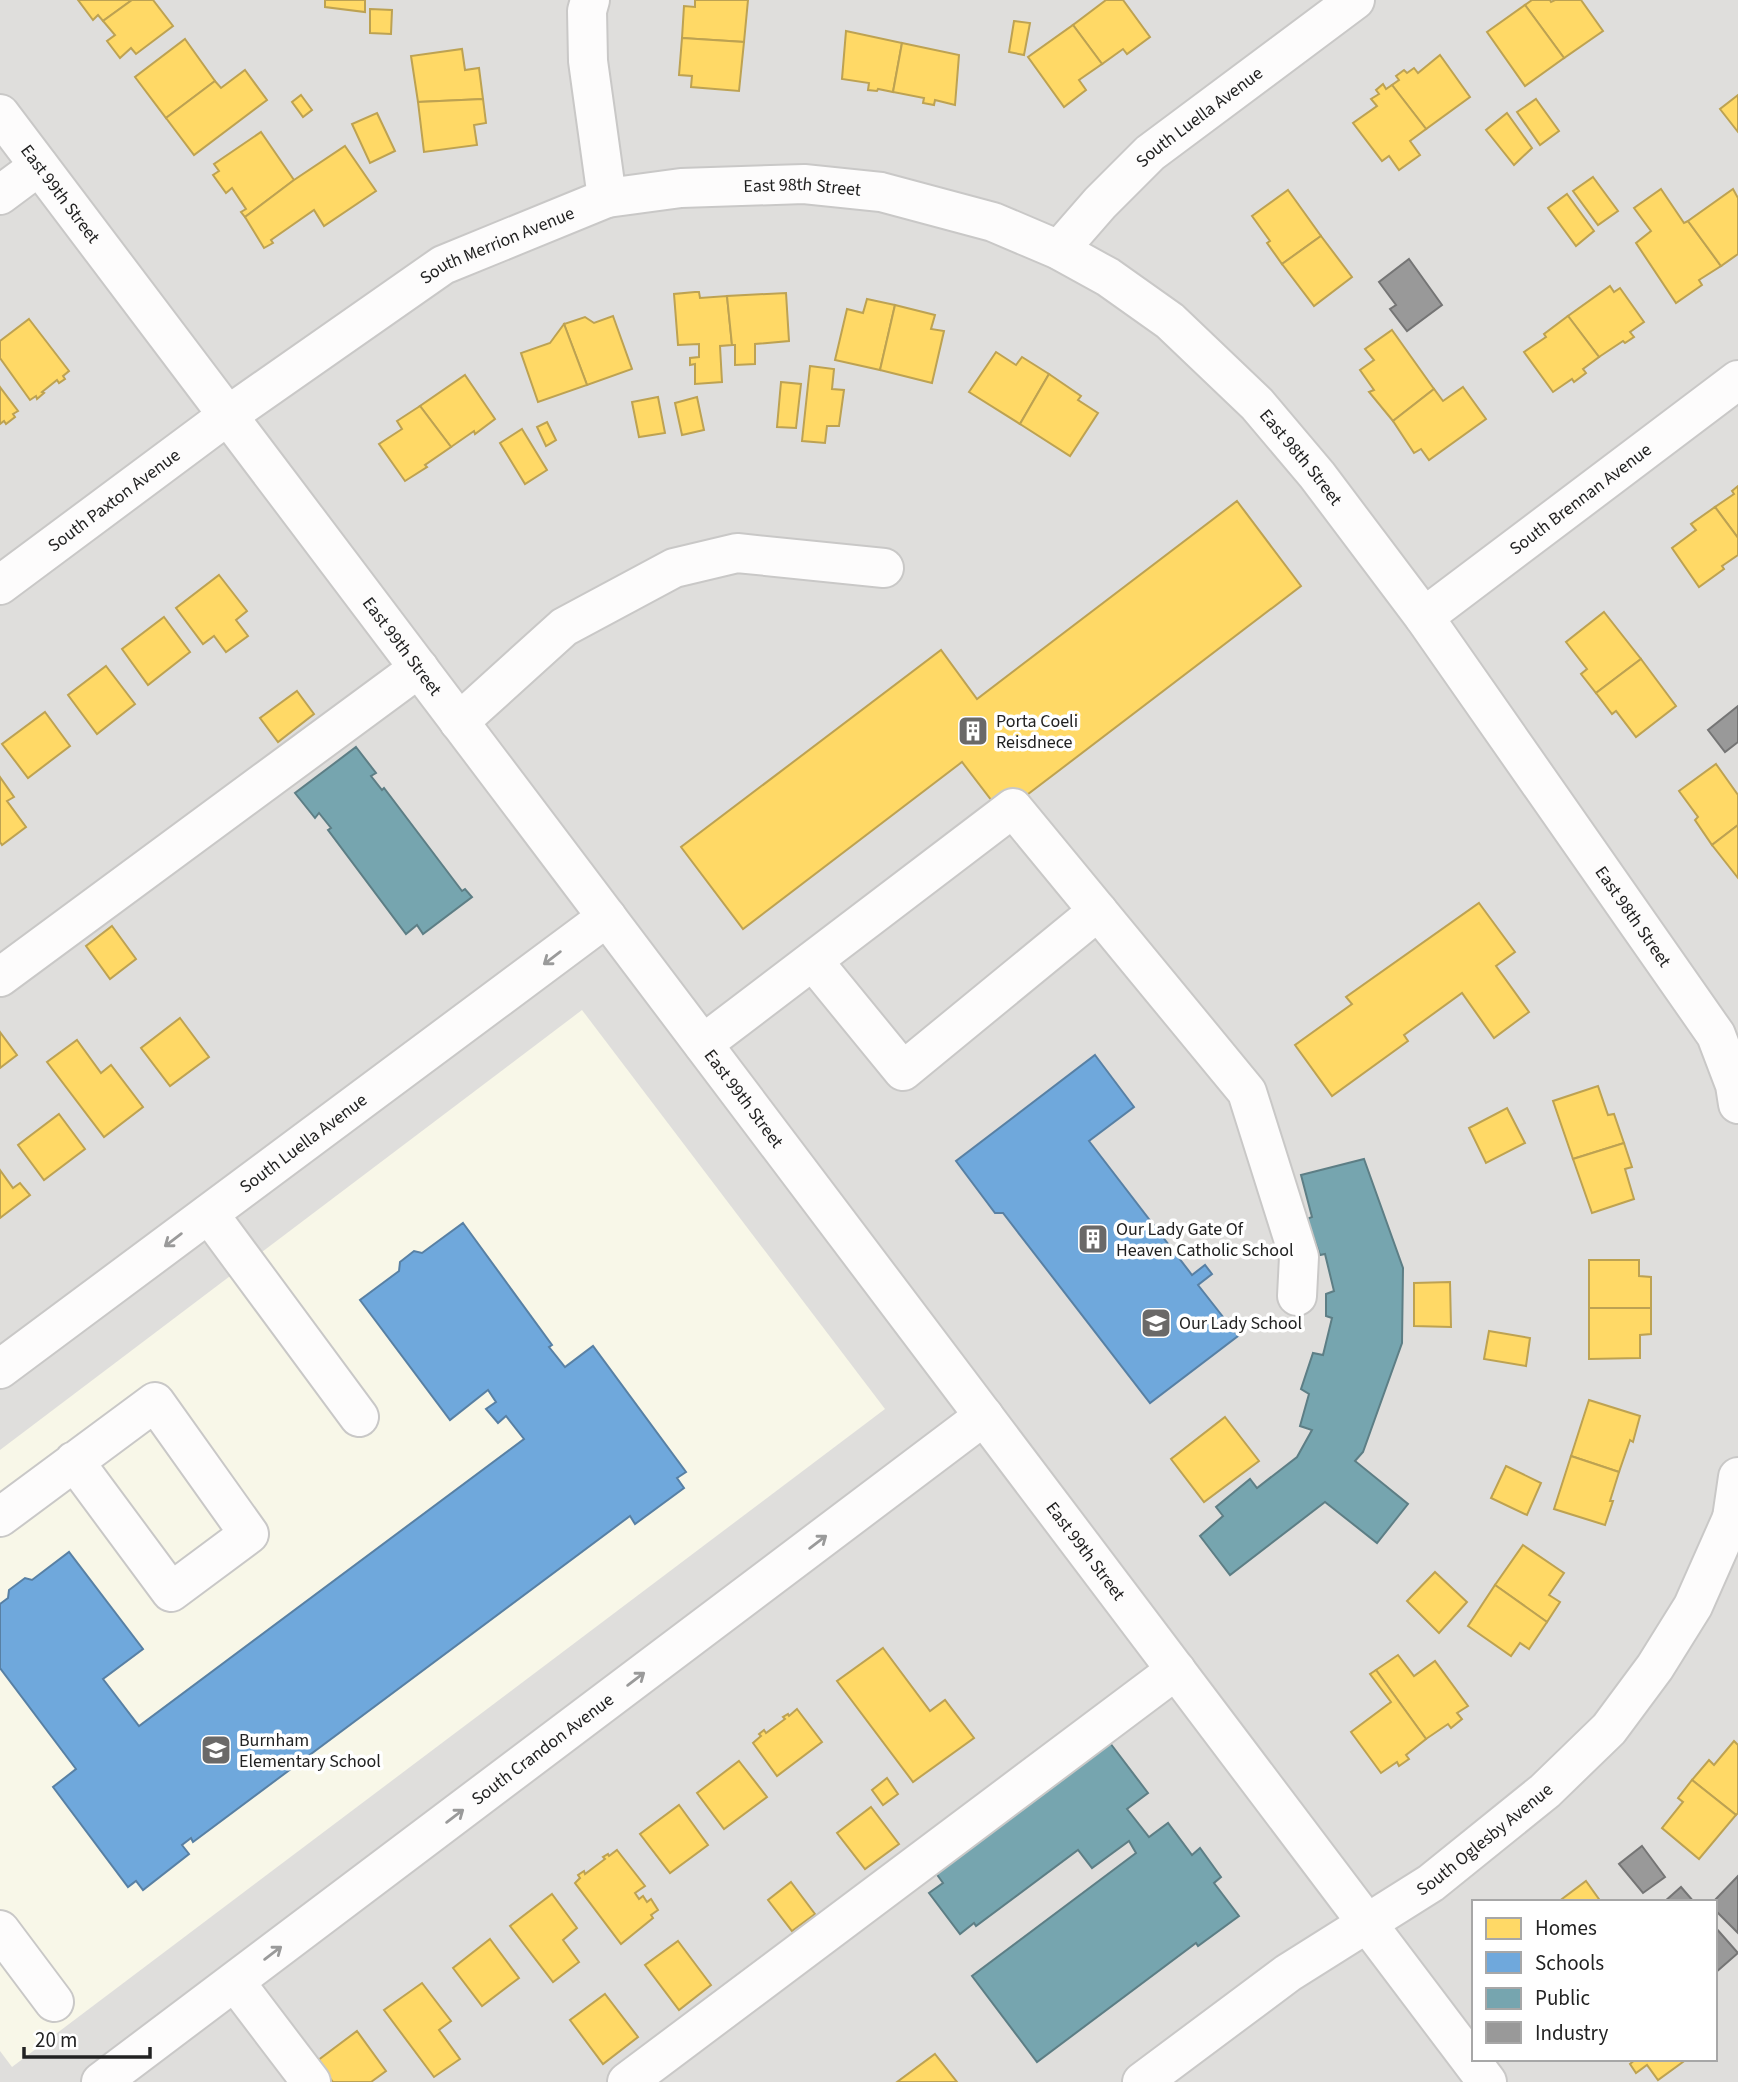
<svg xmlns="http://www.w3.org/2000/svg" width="1738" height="2082" viewBox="0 0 1738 2082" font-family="'Source Sans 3',sans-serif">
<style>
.residential{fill:#dfdedc;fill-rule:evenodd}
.education{fill:#f8f7e8}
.homes{fill:#ffd966;stroke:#bda252;stroke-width:2}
.schools{fill:#6fa8dc;stroke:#5880a4;stroke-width:2}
.public{fill:#76a5af;stroke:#5d7e85;stroke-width:2}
.industry{fill:#999;stroke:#757575;stroke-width:2}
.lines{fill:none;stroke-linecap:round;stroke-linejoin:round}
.minor-casing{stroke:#c9c8c7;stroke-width:42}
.minor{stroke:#fdfcfc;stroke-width:38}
.oneway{stroke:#9a9a9a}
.labels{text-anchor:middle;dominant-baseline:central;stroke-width:7;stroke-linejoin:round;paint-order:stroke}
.street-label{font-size:18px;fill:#222;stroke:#fff}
.poi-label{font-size:18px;fill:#222;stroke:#fff;text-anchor:start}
</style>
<rect width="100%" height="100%" fill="#f0eeeb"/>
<path class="residential" d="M0,0H1738V2082H0ZM1474,1902H1715V2059H1474Z"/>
<path class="education" d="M582,1010L885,1409L12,2067L0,2051V1450Z"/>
<g class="homes">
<path d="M78,0H132L103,21L98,15L93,20Z"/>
<path d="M132,0H153L173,26L136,54L131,48L120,58L107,41L115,35L103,21Z"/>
<path d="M325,0H365V12L325,7Z"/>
<path d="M695,0H748L744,42L682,38L684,6L695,7Z"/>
<path d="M1106,0H1123L1150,37L1127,54L1123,49L1102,64L1073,25Z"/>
<path d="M1532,0H1550L1551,2L1555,0H1581L1603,31L1564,58L1525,5Z"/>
<path d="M1525,5L1564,58L1525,86L1487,32Z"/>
<path d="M370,9L392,10L391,34L370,33Z"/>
<path d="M1014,21L1030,23L1024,55L1009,52Z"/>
<path d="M1073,25L1102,64L1079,80L1086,90L1064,107L1028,57Z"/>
<path d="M846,31L902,43L893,92L878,89L877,91L868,90L869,83L842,79Z"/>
<path d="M682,38L744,42L739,91L691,87L692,76L679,75Z"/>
<path d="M185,39L215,81L166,118L135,77Z"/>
<path d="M902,43L959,55L955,105L935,100L934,105L923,103L924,98L893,92Z"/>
<path d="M462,49L465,70L479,68L483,99L418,102L411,56Z"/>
<path d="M1440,55L1470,97L1426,129L1392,85L1399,80L1396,76L1404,70L1407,73L1414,68L1418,73Z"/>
<path d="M245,70L267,100L194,155L166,118L215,81L221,88Z"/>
<path d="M1383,84L1386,89L1392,85L1426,129L1410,141L1420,155L1399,170L1389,156L1382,161L1353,123L1377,106L1371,99L1379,94L1376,90Z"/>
<path d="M301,95L312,110L303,117L292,102Z"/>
<path d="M1738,95V132L1720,109Z"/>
<path d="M483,99L486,123L474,125L477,145L424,152L418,102Z"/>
<path d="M1536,99L1559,131L1540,145L1517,112Z"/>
<path d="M377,113L395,151L370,163L352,124Z"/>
<path d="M1507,113L1532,148L1514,165L1486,130Z"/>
<path d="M261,132L294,180L245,217L241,212L246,209L232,188L226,193L213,175L219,171L214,164Z"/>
<path d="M345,146L376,191L324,226L314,210L271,240L273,243L264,248L245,217L294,180Z"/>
<path d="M1593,177L1618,211L1598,225L1573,191Z"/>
<path d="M1661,189L1684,223L1688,221L1721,266L1699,280L1702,285L1676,303L1636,243L1651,231L1634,208Z"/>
<path d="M1733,189L1738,198V254L1721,266L1688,221Z"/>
<path d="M1288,190L1321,236L1282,264L1267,243L1270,241L1252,216Z"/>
<path d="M1567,194L1594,231L1576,246L1548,208Z"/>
<path d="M1321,236L1352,277L1314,306L1282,264Z"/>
<path d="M1610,286L1614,292L1620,288L1644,322L1630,332L1634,337L1625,343L1623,341L1599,357L1568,316Z"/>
<path d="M695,292H699L700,298L727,296L732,345L720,346L722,382L695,384V364L690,365V358L699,357V344L678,345L674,294Z"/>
<path d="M786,293L789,341L755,344V364L735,365V345H732L727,296Z"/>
<path d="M867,299L895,305L880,370L835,360L847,309L863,313Z"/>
<path d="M895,305L935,315L931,329L944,331L932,383L880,370Z"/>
<path d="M613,316L632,369L587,385L564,324L585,317L594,323Z"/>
<path d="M1568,316L1599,357L1583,369L1586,373L1574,382L1572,379L1553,392L1524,352L1546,337L1544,334Z"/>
<path d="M29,319L69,371L63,376L65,379L59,383L57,380L42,392L44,393L37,399L36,396L30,400L0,358V341Z"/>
<path d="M564,324L587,385L538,402L521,353L550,343Z"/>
<path d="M1392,330L1434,389L1393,421L1369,392L1374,390L1360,370L1374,360L1365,349Z"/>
<path d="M996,352L1016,365L1022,357L1049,374L1020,424L969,392Z"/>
<path d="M810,366L834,369L832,389L844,390L839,426H827L825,443L802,441Z"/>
<path d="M1049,374L1081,396L1078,400L1098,413L1070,456L1020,424Z"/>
<path d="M465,375L495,419L475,434L474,431L451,447L420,406Z"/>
<path d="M781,382L801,384L796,428L777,427Z"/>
<path d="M0,387L18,411L13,414L15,417L6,424L4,421L0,424Z"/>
<path d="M1463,387L1486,419L1429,460L1421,449L1414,453L1393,421L1434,389L1443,401Z"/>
<path d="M658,397L665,433L639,437L632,402Z"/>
<path d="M697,397L704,430L682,435L675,403Z"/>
<path d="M420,406L451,447L425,465L427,467L405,481L379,444L402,429L397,421Z"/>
<path d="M547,422L556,440L546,446L537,427Z"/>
<path d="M522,429L547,470L525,484L500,443Z"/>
<path d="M1738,486V538L1715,507L1734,494L1732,491Z"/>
<path d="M1237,501L1301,586L1002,814L962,762L743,929L681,847L941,650L977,699Z"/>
<path d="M1715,507L1738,538V555L1722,566L1724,569L1699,587L1672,548L1696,530L1691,524Z"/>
<path d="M219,575L247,611L236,620L248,636L226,652L214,636L203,644L176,608Z"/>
<path d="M1604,612L1641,659L1596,693L1581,674L1587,669L1566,642Z"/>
<path d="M164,617L190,652L148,685L122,649Z"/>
<path d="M1641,659L1676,706L1636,737L1616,711L1612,714L1596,693Z"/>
<path d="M106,666L135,704L97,734L68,695Z"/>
<path d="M297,691L314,714L278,742L260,718Z"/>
<path d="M45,712L70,746L28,778L2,744Z"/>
<path d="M1716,764L1738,795V825L1712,845L1695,820L1698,817L1679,791Z"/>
<path d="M0,777L14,797L7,801L26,827L2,845L0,842Z"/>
<path d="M1738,825V878L1712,845Z"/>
<path d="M1479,903L1515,952L1496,966L1529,1012L1494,1038L1462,993L1404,1035L1408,1041L1332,1096L1295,1045L1352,1004L1346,997Z"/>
<path d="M112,926L136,959L110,979L86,946Z"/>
<path d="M180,1018L209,1057L170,1086L141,1048Z"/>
<path d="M0,1032L17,1055L0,1068Z"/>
<path d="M77,1040L101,1073L111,1065L143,1107L104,1137L47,1062Z"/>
<path d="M1598,1086L1608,1115L1614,1114L1624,1143L1573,1159L1553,1101Z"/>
<path d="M1507,1108L1525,1143L1486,1163L1469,1128Z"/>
<path d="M59,1114L85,1149L44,1180L18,1145Z"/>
<path d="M1624,1143L1632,1167L1625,1169L1634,1199L1592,1213L1573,1159Z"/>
<path d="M0,1170L13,1188L20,1183L30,1195L0,1218Z"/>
<path d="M1589,1260H1639V1276L1651,1277V1308H1589Z"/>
<path d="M1450,1282L1451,1327L1414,1326V1283Z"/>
<path d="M1589,1308H1651V1334L1640,1335V1358L1589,1359Z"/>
<path d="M1489,1331L1530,1338L1526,1366L1484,1359Z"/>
<path d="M1589,1400L1640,1416L1633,1442L1630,1440L1619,1472L1571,1456Z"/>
<path d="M1225,1417L1259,1461L1204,1502L1171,1459Z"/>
<path d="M1571,1456L1619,1472L1610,1501H1613L1605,1525L1554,1509Z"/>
<path d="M1506,1466L1541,1483L1527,1515L1491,1498Z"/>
<path d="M1523,1545L1564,1573L1549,1595L1560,1602L1547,1622L1495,1585Z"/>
<path d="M1435,1572L1467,1602L1439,1633L1407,1601Z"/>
<path d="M1495,1585L1547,1622L1529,1649L1520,1643L1511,1656L1468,1626Z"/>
<path d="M883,1648L930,1711L945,1700L974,1738L913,1782L837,1681Z"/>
<path d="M1398,1655L1414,1676L1435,1661L1468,1706L1457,1713L1462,1719L1451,1728L1448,1724L1426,1739L1376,1670Z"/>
<path d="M1376,1670L1426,1739L1406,1755L1409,1759L1399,1766L1397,1762L1381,1773L1351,1732L1391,1702L1370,1674Z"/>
<path d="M797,1709L822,1742L777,1776L753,1743L761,1736L759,1734L764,1730L766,1733L785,1719L783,1717L788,1714L789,1716Z"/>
<path d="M1734,1741L1738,1745V1813L1736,1815L1692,1780L1709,1760L1714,1765Z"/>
<path d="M739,1761L767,1797L724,1829L697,1793Z"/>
<path d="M887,1778L898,1794L883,1805L872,1790Z"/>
<path d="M1692,1780L1736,1815L1699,1859L1662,1828L1683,1802L1678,1798Z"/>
<path d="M679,1805L708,1845L670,1873L640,1834Z"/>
<path d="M871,1807L899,1844L865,1869L837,1833Z"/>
<path d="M617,1850L645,1886L635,1893L639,1899L643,1896L647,1902L651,1899L658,1910L651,1915L653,1918L621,1944L575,1883L580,1878L578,1875L584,1871L585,1874L605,1859L603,1857L608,1854L609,1856Z"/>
<path d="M1586,1881L1601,1902H1558Z"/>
<path d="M791,1882L815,1914L792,1931L768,1900Z"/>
<path d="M552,1894L577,1928L563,1940L579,1962L553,1982L510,1926Z"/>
<path d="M490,1939L519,1978L482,2006L453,1968Z"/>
<path d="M678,1941L711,1985L679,2010L645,1965Z"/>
<path d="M422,1983L451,2021L439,2030L460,2059L434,2077L384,2010Z"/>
<path d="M605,1994L638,2037L603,2064L570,2020Z"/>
<path d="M357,2031L386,2071L371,2082H333L317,2061Z"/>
<path d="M935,2054L957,2082H897Z"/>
<path d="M1636,2059H1687L1658,2080L1647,2065L1636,2073L1630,2064Z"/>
</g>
<g class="schools">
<path d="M1095,1055L1134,1107L1089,1141L1192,1275L1205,1265L1212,1274L1198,1285L1238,1336L1150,1403L1003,1213H995L956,1161Z"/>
<path d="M463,1223L552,1345L549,1347L565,1367L593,1346L686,1472L677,1478L684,1488L635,1524L630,1516L193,1842L191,1838L182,1845L189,1854L143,1890L136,1881L128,1887L53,1787L76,1769L0,1668V1604L8,1598L9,1590L25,1578L32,1580L69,1552L143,1649L103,1679L139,1726L524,1439L506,1416L498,1423L486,1409L496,1402L488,1390L450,1420L360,1300L399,1271L400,1262L414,1251L422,1253Z"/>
</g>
<g class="public">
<path d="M356,747L376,773L371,776L382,790L384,788L462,891L465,889L472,897L423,934L417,925L406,934L328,830L331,828L319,813L315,818L295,793Z"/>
<path d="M1364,1159L1403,1268L1402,1343L1363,1452L1355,1461L1408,1504L1377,1543L1325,1502L1230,1575L1200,1536L1223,1516L1216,1507L1250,1479L1257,1488L1297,1457L1312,1430L1300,1426L1309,1394L1301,1389L1313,1353L1323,1355L1332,1318L1326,1316V1294L1334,1291L1325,1254L1320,1255L1307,1219L1312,1217L1301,1175Z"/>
<path d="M1107,1739L1148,1793L1127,1809L1149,1837L1168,1823L1192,1855L1200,1848L1221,1877L1214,1883L1239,1916L1198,1946L1196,1943L1037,2062L972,1976L1136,1853L1129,1841L1092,1868L1078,1850L976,1926L974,1923L960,1934L929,1893L943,1883L933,1869Z"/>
</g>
<g class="industry">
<path d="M1409,259L1442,305L1407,331L1390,309L1396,305L1379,282Z"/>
<path d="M1738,706V742L1725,752L1708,730Z"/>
<path d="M1642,1846L1665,1877L1643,1893L1619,1864Z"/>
<path d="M1738,1876V1933L1715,1910V1902H1713Z"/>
<path d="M1681,1887L1694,1902H1664Z"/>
<path d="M1715,1927L1738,1953L1715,1973Z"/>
</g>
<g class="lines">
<g class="minor-casing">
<g id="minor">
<path id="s1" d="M0,114L1487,2082"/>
<path d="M0,195L39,166"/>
<path id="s2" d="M607,198L681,188L804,184L881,192L993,222L1059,250L1108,277L1170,321L1257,404L1317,475L1424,617L1716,1035L1735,1085L1738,1104"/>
<path id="s3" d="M1059,250L1100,203L1150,153L1355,0"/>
<path id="s4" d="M0,585L227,416L443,265L607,198L588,61L587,11L590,0"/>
<path id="s5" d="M1424,617L1738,380"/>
<path d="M459,722L564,627L674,568L737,553L884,568"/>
<path d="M813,961L903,1071L1098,911"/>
<path d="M0,977L419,668"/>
<path d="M703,1044L1013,808L1247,1092L1299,1257L1297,1296"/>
<path d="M209,1214L359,1417"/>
<path id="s6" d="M0,1369L607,917"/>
<path d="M0,1517L155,1402L249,1534L171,1592L74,1461"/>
<path d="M1732,1518L1738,1477"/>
<path d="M0,1930L54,2002"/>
<path d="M235,1982L311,2082"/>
<path id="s7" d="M101,2082L984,1416"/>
<path d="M627,2082L1176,1670"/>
<path id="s8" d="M1142,2082L1288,1973L1431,1883L1545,1791L1609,1729L1655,1667L1693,1606L1732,1518L1738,1520"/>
</g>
</g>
<use href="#minor" class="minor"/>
</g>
<defs><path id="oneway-shaft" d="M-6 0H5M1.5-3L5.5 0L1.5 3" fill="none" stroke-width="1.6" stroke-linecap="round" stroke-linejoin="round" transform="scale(1.75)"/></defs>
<g class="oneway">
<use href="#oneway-shaft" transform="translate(552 958) rotate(143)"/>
<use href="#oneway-shaft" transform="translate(173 1240) rotate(143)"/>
<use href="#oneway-shaft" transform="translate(818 1542) rotate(-37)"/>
<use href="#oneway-shaft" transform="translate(636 1679) rotate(-37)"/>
<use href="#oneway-shaft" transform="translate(455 1816) rotate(-37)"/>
<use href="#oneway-shaft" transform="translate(273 1953) rotate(-37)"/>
</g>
<defs>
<g id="building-square" transform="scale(1.575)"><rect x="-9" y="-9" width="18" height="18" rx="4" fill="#6a6968" stroke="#fff"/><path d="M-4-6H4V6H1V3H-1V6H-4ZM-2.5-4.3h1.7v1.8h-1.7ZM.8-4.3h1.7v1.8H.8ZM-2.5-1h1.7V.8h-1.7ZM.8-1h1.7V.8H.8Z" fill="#fff"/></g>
<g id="school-square" transform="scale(1.575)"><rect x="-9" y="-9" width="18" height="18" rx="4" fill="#6a6968" stroke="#fff"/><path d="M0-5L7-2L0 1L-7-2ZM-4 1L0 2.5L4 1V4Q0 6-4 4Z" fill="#fff"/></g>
</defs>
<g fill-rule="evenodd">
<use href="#building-square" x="973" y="731"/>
<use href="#building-square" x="1093" y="1239"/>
<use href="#school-square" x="1156" y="1323"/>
<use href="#school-square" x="216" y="1750"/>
</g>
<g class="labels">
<g class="street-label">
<text stroke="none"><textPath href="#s3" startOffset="194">South Luella Avenue</textPath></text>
<text stroke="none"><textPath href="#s2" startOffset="196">East 98th Street</textPath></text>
<text stroke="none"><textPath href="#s1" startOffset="100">East 99th Street</textPath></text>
<text stroke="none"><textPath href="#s4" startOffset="604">South Merrion Avenue</textPath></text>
<text stroke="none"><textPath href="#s2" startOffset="784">East 98th Street</textPath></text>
<text stroke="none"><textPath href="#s5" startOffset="196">South Brennan Avenue</textPath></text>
<text stroke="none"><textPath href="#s4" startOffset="142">South Paxton Avenue</textPath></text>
<text stroke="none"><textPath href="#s1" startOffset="667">East 99th Street</textPath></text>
<text stroke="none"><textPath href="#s2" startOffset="1351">East 98th Street</textPath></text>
<text stroke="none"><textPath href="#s1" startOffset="1234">East 99th Street</textPath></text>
<text stroke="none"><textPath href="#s6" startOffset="378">South Luella Avenue</textPath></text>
<text stroke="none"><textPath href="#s1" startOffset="1801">East 99th Street</textPath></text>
<text stroke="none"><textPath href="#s7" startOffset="553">South Crandon Avenue</textPath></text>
<text stroke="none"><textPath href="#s8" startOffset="420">South Oglesby Avenue</textPath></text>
</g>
<g class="poi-label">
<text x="996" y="721">Porta Coeli<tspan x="996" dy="21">Reisdnece</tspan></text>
<text x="1116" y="1229">Our Lady Gate Of<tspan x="1116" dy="21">Heaven Catholic School</tspan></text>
<text x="1179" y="1323">Our Lady School</text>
<text x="239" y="1740">Burnham<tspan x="239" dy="21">Elementary School</tspan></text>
</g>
</g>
<rect x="1472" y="1900" width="245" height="161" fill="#ffffff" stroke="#a7a7a7" stroke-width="2"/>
<rect x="1486" y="1918" width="35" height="21" fill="#ffd966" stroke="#a7a7a7" stroke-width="2"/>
<text x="1535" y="1935" font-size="21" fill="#222222">Homes</text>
<rect x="1486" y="1952" width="35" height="21" fill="#6fa8dc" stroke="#a7a7a7" stroke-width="2"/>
<text x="1535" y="1970" font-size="21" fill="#222222">Schools</text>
<rect x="1486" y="1988" width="35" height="21" fill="#76a5af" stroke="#a7a7a7" stroke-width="2"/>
<text x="1535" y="2005" font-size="21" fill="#222222">Public</text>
<rect x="1486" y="2022" width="35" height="21" fill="#999999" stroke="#a7a7a7" stroke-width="2"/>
<text x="1535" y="2040" font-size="21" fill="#222222">Industry</text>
<path d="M24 2047v10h126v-10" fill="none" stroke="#222222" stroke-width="3.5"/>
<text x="35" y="2047" font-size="21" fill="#222222" stroke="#ffffff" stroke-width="5" paint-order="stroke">20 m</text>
</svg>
